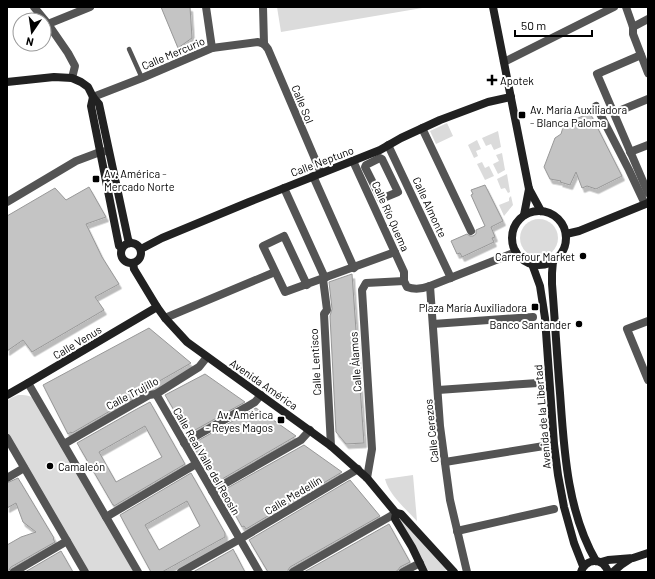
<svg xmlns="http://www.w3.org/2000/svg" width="655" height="579" viewBox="0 0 655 579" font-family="Barlow,sans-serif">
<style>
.green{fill:#dbdbdb}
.building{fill:#c4c4c4;stroke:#989898;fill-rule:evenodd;filter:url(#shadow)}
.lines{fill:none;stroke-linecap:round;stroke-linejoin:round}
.lane{stroke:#545454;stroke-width:4.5}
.street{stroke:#545454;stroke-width:8}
.secondary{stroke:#212121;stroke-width:8}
.poi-dot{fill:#000;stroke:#fff;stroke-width:1.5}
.labels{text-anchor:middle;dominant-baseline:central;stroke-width:4;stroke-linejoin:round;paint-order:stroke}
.street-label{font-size:11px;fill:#000;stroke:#fff}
.poi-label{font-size:11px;fill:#000;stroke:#fff;text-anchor:start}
</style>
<defs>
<filter id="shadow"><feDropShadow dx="2.5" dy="4.5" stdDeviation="0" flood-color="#0004"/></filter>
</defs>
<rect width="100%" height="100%" fill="#fff"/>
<g class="green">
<path d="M277,7H428L281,32Z"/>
<path d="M447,123L453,136L436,144L430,131Z"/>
<path d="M498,131L501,147L494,150L491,144L486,146L482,138Z"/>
<path d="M477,140L481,149L476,151L478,156L474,158L468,145Z"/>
<path d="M502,153L505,170L498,174L493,164L499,161L496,155Z"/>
<path d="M482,162L485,168L489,166L494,176L485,180L477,164Z"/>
<path d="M507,174L510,192L508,193L505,188L501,189L497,179Z"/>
<path d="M511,196L513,205L504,216L499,205L509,201V198Z"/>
<circle cx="539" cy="238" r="19"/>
<path d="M18,395C25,395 29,395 35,399L134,572H88L7,432V401L11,398Z"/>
<path d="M413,475L417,521C406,509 389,495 385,479Z"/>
<path d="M399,517L448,569L443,572H429L411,539L399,519Z"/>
</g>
<g class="building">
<path d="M161,7H190L192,38L178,48Z"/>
<path d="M590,113L622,176L596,189L587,186L582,188L576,172L570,185L560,182L561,181L550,179L544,167L555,138L561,134L564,124Z"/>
<path d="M485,185L503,221L491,227L495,237L492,238L494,242L462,257L460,253L457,254L451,241L467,234L470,236H473L476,234V230L485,226L471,195L473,194L471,190Z"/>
<path d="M89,187L106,217L86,224L102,257L119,284L95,297L104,310L32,352L23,340L7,351V216L55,188L66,200Z"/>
<path d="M352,274L364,443L346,444L336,432L330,316L332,309L329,282Z"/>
<path d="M149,328L191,363L128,399L129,400L72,433L71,432L68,434L43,385Z"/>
<path d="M205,374L245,402L188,434L165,395Z"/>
<path d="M150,402L185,464L114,506V505H113L77,443L135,410ZM145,426L162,457L116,482L99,452Z"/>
<path d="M256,408L296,436L217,482L215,478L214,479L192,444Z"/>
<path d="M304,445L342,472L246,529L244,526L242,527L222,491Z"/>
<path d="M191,473L225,533V537L162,572H151L120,515ZM187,501L200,526L159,550L145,525Z"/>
<path d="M18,478L54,538L53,539L55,542L11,567L9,570V572H7V545L21,537L36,532L23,522L16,503L7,508V483Z"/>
<path d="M350,480L380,516L290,567L288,570V572H268L249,540Z"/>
<path d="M389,524L410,562L400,567L398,570L395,572H304Z"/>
<path d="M233,549L245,572H193L232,550Z"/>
<path d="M61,551L73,572H25Z"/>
</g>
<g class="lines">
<path class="lane" d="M129,49L142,78"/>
<g class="street">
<path d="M34,7L48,24L68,53L75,66L72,78"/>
<path d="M206,7L212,48"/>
<path d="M263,7L264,44"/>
<path d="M626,7L633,27V34L648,73"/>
<path d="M48,24L90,7"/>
<path d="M633,27L648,19"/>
<path d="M264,44L268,49L321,173"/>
<path d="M641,55L597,74L648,193"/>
<path d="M504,62L614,7"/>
<path d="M93,97L142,78L212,48L258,42L264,44"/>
<path d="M596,106L629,170L645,204"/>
<path d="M614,113L648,99"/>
<path d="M422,128L471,231"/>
<path d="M388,145L451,278"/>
<path d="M630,152L648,145"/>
<path d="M380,158L382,159L398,192L381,199L365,167L366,165Z"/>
<path d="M353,161L404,272V281L407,287C415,290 422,289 430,286L516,252"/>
<path d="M313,176L354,268"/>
<path d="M284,188L325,278"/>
<path d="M7,202L76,161L100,152L107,151"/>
<path d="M323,279L327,310L324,314L331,446"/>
<path d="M307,285L284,236L263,246L285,292L395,252"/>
<path d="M430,286L440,426L450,500L467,572"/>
<path d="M165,318L275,272"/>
<path d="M648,321L627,329L648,380"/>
<path d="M433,324L533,317"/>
<path d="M28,383L138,572"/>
<path d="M438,390L538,383"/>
<path d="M156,394L259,572"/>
<path d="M7,438L85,572"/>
<path d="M184,443L250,405L255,402L261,395"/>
<path d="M64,444L149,395L156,394L199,367L207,357"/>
<path d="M445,462L544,446"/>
<path d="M7,478L24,468"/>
<path d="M367,478L372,449L362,290L366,283L404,281"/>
<path d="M212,491L301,440L310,430"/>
<path d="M106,517L196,464"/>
<path d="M457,531L554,509"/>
<path d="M14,572L67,541"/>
<path d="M181,572L240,539L358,469"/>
<path d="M293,572L396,513"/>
<path d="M403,572L420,563"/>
</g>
<g class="secondary">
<path d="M493,7L529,189L541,211"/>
<path d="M7,82L54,77L72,78L81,82L88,87L93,97L99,104L128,239L130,243"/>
<path d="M93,97L91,106L119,246L122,248"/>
<circle cx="539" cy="238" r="27"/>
<path d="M524,215L529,189"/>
<path d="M566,234L579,231L648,203"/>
<circle cx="131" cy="253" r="10"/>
<path d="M141,249L162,238L249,202L380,150L401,138L440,120L488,102L511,97"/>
<path d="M553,261L552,273V284C555,321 557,357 560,393C564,450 567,511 596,561"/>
<path d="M133,263L134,269L157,307L165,318L187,342L331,446L367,478L396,513L395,519L412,547L424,572"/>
<path d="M532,264L540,286L545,318L554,444L558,475L564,507L574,543L583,566"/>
<path d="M7,395L28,383L157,307"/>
<path d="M396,513L401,514L454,572"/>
<path d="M601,562L608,560L633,558L648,553"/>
<path d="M581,572C586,558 603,557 608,572"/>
<path d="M613,572L621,565L630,559"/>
</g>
</g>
<g class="poi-dot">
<path d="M490 74h4v4h4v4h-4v4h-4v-4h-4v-4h4z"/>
<rect x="518" y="111" width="8" height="8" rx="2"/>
<rect x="92" y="175" width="8" height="8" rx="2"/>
<circle cx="583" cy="256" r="4"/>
<rect x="531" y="303" width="8" height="8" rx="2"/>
<circle cx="579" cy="324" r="4"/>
<rect x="277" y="416" width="8" height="8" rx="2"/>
<circle cx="50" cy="466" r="4"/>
</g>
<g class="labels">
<g class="street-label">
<text transform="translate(173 53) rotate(-23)">Calle Mercurio</text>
<text transform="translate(303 104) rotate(68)">Calle Sol</text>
<text transform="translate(322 161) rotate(-21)">Calle Neptuno</text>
<text transform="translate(430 207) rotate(65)">Calle Almonte</text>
<text transform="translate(391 216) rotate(66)">Calle Río Quema</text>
<text transform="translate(77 342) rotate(-31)">Calle Venus</text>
<text transform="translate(315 362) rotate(-93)">Calle Lentisco</text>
<text transform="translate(355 362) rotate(-94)">Calle Álamos</text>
<text transform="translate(264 384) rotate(35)">Avenida América</text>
<text transform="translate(132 393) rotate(-28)">Calle Trujillo</text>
<text transform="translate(542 417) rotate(-95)">Avenida de la Libertad</text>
<text transform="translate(431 431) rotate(-96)">Calle Cerezos</text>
<text transform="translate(207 461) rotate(60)">Calle Real Valle del Reosin</text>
<text transform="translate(293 495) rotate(-31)">Calle Medellín</text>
</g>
<g class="poi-label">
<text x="500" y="80">Apotek</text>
<text x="530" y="109">Av. María Auxiliadora<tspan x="530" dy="13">- Blanca Paloma</tspan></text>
<text x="104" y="173">Av. América -<tspan x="104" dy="13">Mercado Norte</tspan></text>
<text x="575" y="256" text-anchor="end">Carrefour Market</text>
<text x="527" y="307" text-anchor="end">Plaza María Auxiliadora</text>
<text x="571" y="324" text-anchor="end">Banco Santander</text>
<text x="273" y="414" text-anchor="end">Av. América<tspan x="273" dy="13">- Reyes Magos</tspan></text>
<text x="58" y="466">Camaleón</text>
</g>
</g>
<rect width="655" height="579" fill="none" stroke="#000000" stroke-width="16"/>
<g transform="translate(32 32) rotate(193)"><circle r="19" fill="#ffffff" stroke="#999999"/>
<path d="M0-3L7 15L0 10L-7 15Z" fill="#000000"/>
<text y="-6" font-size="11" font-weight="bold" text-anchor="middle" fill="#000000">N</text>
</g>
<path d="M515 30v6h77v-6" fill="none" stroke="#000000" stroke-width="2"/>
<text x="521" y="30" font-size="12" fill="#000000" stroke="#ffffff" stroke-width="3" paint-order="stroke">50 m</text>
</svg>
